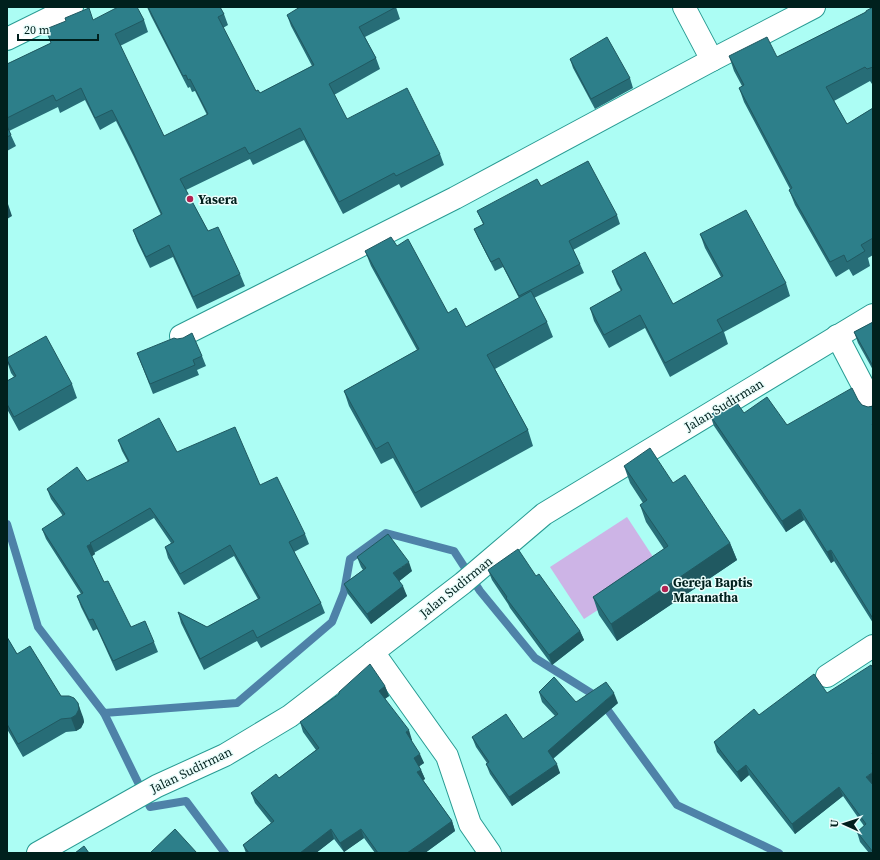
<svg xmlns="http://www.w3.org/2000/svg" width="880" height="860" viewBox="0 0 880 860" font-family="'Source Serif 4',serif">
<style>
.green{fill:#cdb4e6}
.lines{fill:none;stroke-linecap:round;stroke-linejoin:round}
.stream{stroke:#4e82a8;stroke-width:8}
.minor-casing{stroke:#289b93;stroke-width:24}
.minor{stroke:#fff;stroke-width:22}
.wall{fill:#276d77}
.shaded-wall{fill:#205961}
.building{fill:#2d7f8a;stroke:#205961}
.poi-dot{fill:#b22252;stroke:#eafdfb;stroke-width:1.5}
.labels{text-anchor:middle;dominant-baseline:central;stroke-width:3;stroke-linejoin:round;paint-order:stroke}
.poi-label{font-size:13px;font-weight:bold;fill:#00201d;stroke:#eafdfb;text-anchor:start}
.street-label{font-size:13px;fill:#00201d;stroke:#eafdfb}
</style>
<rect width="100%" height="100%" fill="#acfdf4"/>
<path class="green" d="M627,517L661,569L584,619L550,567Z"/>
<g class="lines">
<g class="stream">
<path d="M7,524L38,627L104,713L237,703L332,622L344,592L350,559L386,533L454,551L480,591L535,658L599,698L677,805L779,853"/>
<path d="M104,713L150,807L186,801L225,853"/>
</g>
<g class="minor-casing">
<g id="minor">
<path d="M684,7L712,60"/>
<path d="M7,39L72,7"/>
<path d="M181,336L455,198L712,60L814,7"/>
<path d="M837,336L873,405"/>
<path d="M373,652L447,756L470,824L490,853"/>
<path d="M827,676L873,646"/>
<path d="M38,853L157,786L225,755L290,716L463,583L544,514L873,315"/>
</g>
</g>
<use href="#minor" class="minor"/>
</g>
<g class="wall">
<path d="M147,7H220L224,14L228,25L223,28L256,91L260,93L312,66L291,26L287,15L396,7L400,19L365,37L376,58L380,69L334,95L347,119L440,154L444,165L401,188L399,184L343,214L304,140L253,165L250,159L186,190L208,231L240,274L245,286L197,309L173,257L150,268L137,241L133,230L161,215L134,157L116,121L100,130L85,100L60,113L58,107L9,131L16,146L7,151V64L51,43L93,20H144L148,32L120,46L164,136L207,115L195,91L192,92L190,87L188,88L151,16Z"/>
<path d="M873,7V84H872L870,81L834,101L847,124L873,108V255L868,258L870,266L853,276L849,269L836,277L795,205L789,190L790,189L744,102L739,88L742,86L734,71L729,56L777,57L866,12Z"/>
<path d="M570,59L630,78L633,88L595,109L573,68Z"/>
<path d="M541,186L617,215L620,224L573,250L580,264L584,273L534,298L547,322L553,337L495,369L528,430L533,446L421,508L393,458L381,464L349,406L344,391L417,350L371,266L365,251L397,246L448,313L466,327L519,298L503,267L495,271L478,238L474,229L483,224L477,211Z"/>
<path d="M700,234L786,283L790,296L724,332L728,344L670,377L645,328L609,348L594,321L590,308L621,291L617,284L612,271L673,304L721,277L705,248Z"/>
<path d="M873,322V370L858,343L854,332Z"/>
<path d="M137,353L202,356L206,366L197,370L199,375L153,394Z"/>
<path d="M7,358L72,384L77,398L19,431L7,409V381L14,377L11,373L7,361Z"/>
<path d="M858,400L862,405L868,407L873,406V623L834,561L831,563L804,520L786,532L714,426L710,415L744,413L787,425Z"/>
<path d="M118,440L177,452L260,485L305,534L309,544L294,552L321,603L325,613L261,648L257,641L204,670L181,623L178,612L207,627L258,599L234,556L184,585L168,558L165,547L171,543L154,518L94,553L95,554L92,556L104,582L131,627L154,642L158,652L116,671L97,629L93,631L81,607L77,596L81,594L46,539L42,529L63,516L51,499L47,489L87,481L128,462L122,451Z"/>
<path d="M624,466L673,483L730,543L737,560L617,641L599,615L593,597L664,549L646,522L640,505L643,503L630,483Z"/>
<path d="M357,557L412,571L399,581L407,596L371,624L348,594L344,584L363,570L361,567Z"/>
<path d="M488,570L536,576L580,631L584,640L552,665L510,608L508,604L492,580Z"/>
<path d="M7,637L17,654L83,717L84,722L81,728L76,731L66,732L23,757L7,729Z"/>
<path d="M385,686L389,696L385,699L412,740H411L424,763L419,766L421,770L425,779L423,780L452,821L455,831L425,853H375L364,838L344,852L334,839L316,853H246L243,845L271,823L255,803L251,793L279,778L316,750L303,732L300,722Z"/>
<path d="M539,692L576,702L618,703L553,759L560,773L512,806L490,774L486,764L487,763L476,747L472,737L523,739L555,716L542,702Z"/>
<path d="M759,715L873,784V853H869L860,842L857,832L864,826L843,796L795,834L749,775L741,782L717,752L714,742Z"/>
</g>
<g class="shaded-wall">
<path d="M8,204L12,216L7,219V205Z"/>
<path d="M800,509L804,520L786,532L782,521Z"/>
<path d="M730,543L737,560L617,641L611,624Z"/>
<path d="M91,544L95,554L91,557L87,546Z"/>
<path d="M831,550L834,561L831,563L827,552Z"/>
<path d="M409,562L412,571L397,583L393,573Z"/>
<path d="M403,586L407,596L371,624L367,614Z"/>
<path d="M580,631L584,640L552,665L549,655Z"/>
<path d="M385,686L389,696L383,700L379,691Z"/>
<path d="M614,693L618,703L551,760L548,751Z"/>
<path d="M78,703L83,717L84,722L81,728L76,731L71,718Z"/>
<path d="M409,730L412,740L410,741L406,732Z"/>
<path d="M420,754L424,763L417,768L414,758Z"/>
<path d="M557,764L560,773L512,806L509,797Z"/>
<path d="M746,765L749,775L741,782L737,772Z"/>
<path d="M421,770L425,779L420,782L417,772Z"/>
<path d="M873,772V784L870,786L866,777Z"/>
<path d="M839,787L843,796L795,834L792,824Z"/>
<path d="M452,821L455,831L425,853H407Z"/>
<path d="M331,829L334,839L316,853H300Z"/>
<path d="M361,829L364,838L344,852L340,843Z"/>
</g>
<g class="building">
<path d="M118,7H137L144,20L115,34L164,136L208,114L190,79L188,80L186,75L183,76L148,7H220L224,14L218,17L256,91L258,90L260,93L314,65L287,15L300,7H396L359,27L376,58L329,84L347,119L407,88L440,154L396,176L394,173L339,202L300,128L249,154L245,147L180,179L208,231L218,227L240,274L193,297L169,245L146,257L133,230L162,214L130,145L112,110L95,118L81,88L56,101L53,95L7,118V64L51,43L46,29L66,21L65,18L89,8L93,20Z"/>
<path d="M873,7V67L867,69L865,67L826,87L847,124L873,108V238L861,245L865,251L847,262L844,255L830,262L789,190L792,188L739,88L744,85L729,56L767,37L777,57L866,12V11Z"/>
<path d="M607,37L630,78L591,99L570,59Z"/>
<path d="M7,126L11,135L7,137Z"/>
<path d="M588,161L617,215L569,241L580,264L519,296L499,258L491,262L474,229L484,224L477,211L537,179L541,186Z"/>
<path d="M746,210L786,283L717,320L723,331L665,363L640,315L604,335L590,308L622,290L612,271L645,252L673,304L723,276L700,234Z"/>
<path d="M391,237L397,246L408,239L448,313L456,308L466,327L531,291L547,322L487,355L528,430L415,493L388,442L376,449L344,391L419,349L365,251Z"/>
<path d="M873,322V366L854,332Z"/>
<path d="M192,333L202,356L193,360L195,365L150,384L137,353L174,338L177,339L183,338Z"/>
<path d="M46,336L72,384L14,417L7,404V381L16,376L7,360V358Z"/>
<path d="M852,388L858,400L862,405L868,407L873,406V424H872L873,426V616L872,617L831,550L827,552L800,509L782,521L710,415L735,400L744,413L767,397L787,425Z"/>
<path d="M159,418L177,452L235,427L260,485L277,477L305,534L289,542L321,603L257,638L253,630L200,659L178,612L207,627L260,598L230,545L180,574L165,547L174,542L150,508L90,543L91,544L87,546L104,582L108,581L131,627L145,621L154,642L113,661L93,619L89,620L77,596L83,593L42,529L65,514L47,489L77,467L87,481L129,461L118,440Z"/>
<path d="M650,448L673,483L685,475L730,543L611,624L593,597L668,546L640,505L647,500L624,466Z"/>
<path d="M388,534L409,562L393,573L403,586L367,614L344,584L366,568L357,557Z"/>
<path d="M518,549L536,576L539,574L580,631L549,655L506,598L507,597L488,570Z"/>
<path d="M7,637L17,654L30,646L61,696H69L74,698L78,703L79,709L76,715L71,718L61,719L18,744L7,724Z"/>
<path d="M370,664L385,686L379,691L409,730L406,732L420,754L414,758L421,770L417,772L452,821L423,842L407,853H378L361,829L340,843L331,829L300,853H249L243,845L274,821L251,793L276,774L279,778L319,748L300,722L339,694V692Z"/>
<path d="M871,665L873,668V752L872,753L873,755V772L866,777L873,785V852L857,832L866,824L839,787L792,824L746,765L737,772L714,742L754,709L759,715L814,674L827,693Z"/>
<path d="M554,677L576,702L606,682L614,693L548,751L557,764L509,797L486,764L489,762L472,737L506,714L523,739L558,714L539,692Z"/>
<path d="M175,829L197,853H150Z"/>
<path d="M84,846L89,853H75Z"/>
</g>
<g class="poi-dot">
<circle cx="190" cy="199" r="4"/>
<circle cx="665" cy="589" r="4"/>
</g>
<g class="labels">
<g class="poi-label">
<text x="198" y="199">Yasera</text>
<text x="673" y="582">Gereja Baptis<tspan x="673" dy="15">Maranatha</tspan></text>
</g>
<g class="street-label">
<text transform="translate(724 405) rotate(-31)">Jalan Sudirman</text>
<text transform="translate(456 587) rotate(-39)">Jalan Sudirman</text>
<text transform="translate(191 770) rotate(-26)">Jalan Sudirman</text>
</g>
</g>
<rect width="880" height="860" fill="none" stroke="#00201d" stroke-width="16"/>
<g transform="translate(844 824) rotate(273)" stroke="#eafdfb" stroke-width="3" paint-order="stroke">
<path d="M0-3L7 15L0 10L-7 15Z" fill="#00201d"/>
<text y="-6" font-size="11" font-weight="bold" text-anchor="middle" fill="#00201d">U</text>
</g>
<path d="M18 34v6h80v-6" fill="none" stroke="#00201d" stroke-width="2"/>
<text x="24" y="34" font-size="12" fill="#00201d" stroke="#eafdfb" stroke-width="3" paint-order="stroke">20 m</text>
</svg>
